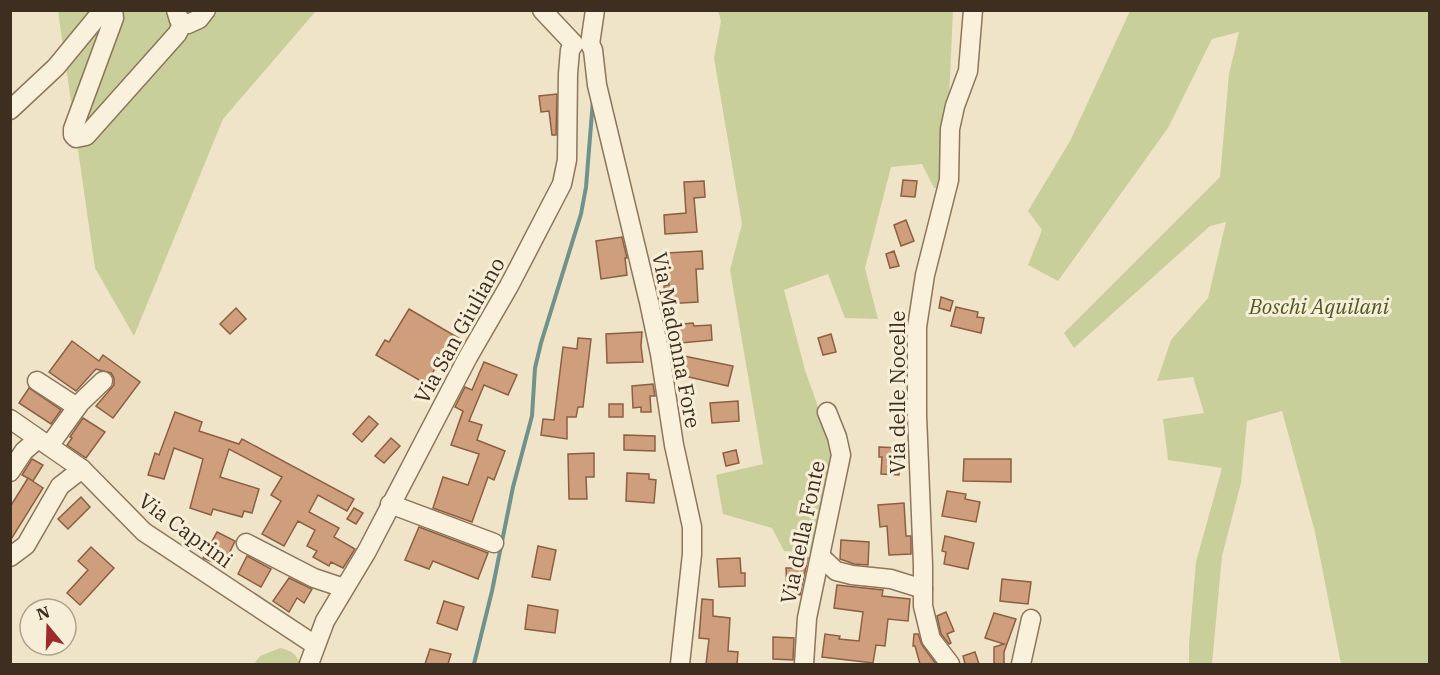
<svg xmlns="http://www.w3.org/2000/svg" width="1440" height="675" viewBox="0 0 1440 675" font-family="'IBM Plex Serif',serif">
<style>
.green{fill:#c9cf9b}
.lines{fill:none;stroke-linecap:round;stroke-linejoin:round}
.stream{stroke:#6f938a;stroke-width:4}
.building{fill:#cf9f7d;stroke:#8d5f41;stroke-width:1.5}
.minor-casing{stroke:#8d765c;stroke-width:21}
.minor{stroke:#faf1dc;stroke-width:18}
.labels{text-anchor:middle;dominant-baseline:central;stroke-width:6;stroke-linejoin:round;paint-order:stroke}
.park-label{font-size:21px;font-style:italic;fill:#4d5a26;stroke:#f7eed8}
.street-label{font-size:21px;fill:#3d2e20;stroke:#f7eed8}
</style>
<rect width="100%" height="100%" fill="#f0e4c8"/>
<g class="green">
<path d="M58,11H316L223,119L134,336L95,268Z"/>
<path d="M718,11H953L945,189L934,188L922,164L891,167L865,268L878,319L845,318L828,274L784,290L805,370L833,449L816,553L784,551L772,528L723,514L716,475L763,464L730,270L742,224L714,58L721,21Z"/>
<path d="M1130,11H1429V664H1341L1315,532L1282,411L1247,421L1241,483L1222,556L1212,664H1189V644L1196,562L1222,468L1168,460L1163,419L1204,413L1193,377L1157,381L1171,340L1208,298L1226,222L1210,226L1074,348L1064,333L1220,177L1229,74L1239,32L1212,39L1168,128L1058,281L1028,265L1042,230L1028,211L1070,141Z"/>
<path d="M280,648C291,650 296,654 300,664H254L260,656Z"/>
</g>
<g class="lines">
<path class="stream" d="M474,664L492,591L513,487L532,416L535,368L541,343L581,214L586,187L593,100"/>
</g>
<g class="building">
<path d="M557,94L556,135H552L549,111L541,112L539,96Z"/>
<path d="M903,180L917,181L915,197L901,196Z"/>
<path d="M704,181L705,197L694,198L697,232L665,234L664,215L686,213L684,182Z"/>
<path d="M906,220L914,241L901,246L894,225Z"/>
<path d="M622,237L627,258H625L627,275L601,279L596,241Z"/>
<path d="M702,251L703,269H696L698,302L665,304L664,286L669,285L667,253Z"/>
<path d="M894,251L899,266L890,268L886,254Z"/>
<path d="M941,297L953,301L950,311L939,308Z"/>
<path d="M956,307L978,312L977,317L984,318L981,333L951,326Z"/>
<path d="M236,308L246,319L230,334L220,324Z"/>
<path d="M409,309L462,340L450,360L443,355L426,384L376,355L385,340L389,342Z"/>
<path d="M693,323L694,326L711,325L712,340L670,344L669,325Z"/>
<path d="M642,332L641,346L643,362L607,363L606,334Z"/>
<path d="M831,334L836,352L823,355L818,338Z"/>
<path d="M578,338L591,339L583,407H578L576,417H567V439L541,435L543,419L554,420L563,347L577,349Z"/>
<path d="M72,341L99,361L103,355L140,382L113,418L96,406L114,385V378L111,373L96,369L76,391L49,372Z"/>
<path d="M684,356L733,366L728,386L680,375Z"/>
<path d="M484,362L517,375L508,395L484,385L469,421L482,425L477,440L505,451L494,480L488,477L472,522L433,508L443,477L468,485L479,454L451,445L463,411L455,407L465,387L472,390Z"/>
<path d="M653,384L655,396H650L651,412H641V407L633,408L632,386Z"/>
<path d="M29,388L61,410L51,424L19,403Z"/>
<path d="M738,401L739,421L712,423L710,403Z"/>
<rect x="609" y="404" width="14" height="13"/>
<path d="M175,412L202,422L199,431L239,444L242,439L354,499L347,511L318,495L309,512L339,528L334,537L355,549L343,568L331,562L329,566L313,557L317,551L307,546L315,530L298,521L284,546L262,534L281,501L271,495L282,477L229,449L220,477L259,489L252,513L244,511L242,517L213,509L211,515L190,508L203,459L174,448L164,479L148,475L155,453L159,455Z"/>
<path d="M369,416L378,424L362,442L353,434Z"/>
<path d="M83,418L105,432L86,458L67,445L72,438L70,437Z"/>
<path d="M624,435L655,436V451L624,450Z"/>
<path d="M391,438L400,446L384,463L375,456Z"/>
<path d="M879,447L900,448L899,475L881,474L882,457H879Z"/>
<path d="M736,450L739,463L726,466L723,453Z"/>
<path d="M594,453V477H586L587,499H569L568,454Z"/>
<path d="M32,459L43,465L33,481L22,475Z"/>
<path d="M964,459H1011V482L963,481Z"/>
<path d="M627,473L649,474V479L656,480L654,503L626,501Z"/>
<path d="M28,478L43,488L10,541V507Z"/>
<path d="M947,491L966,494L965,499L980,502L976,522L942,516Z"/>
<path d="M81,497L90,507L68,529L58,519Z"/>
<path d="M904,503L906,536H911V554L889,555L887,526L880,527L878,505Z"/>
<path d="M354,508L363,513L356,524L347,519Z"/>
<path d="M419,527L488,553L478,579L433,561L429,569L405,560Z"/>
<path d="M217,532L235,541L223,566L203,558Z"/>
<path d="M945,536L974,543L968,569L944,564L946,552L942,551Z"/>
<path d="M841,540L869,542L868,565L854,564L840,559Z"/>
<path d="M538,546L556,550L550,580L532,577Z"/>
<path d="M91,547L114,568L80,605L67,593L88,570L78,561Z"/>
<path d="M247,556L271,569L261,587L238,574Z"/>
<path d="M740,558L741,573H745V586L719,587L717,559Z"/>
<path d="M799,558H808L800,595H787L786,568H795V565H800Z"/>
<path d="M289,578L312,589L304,603L297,598L289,612L273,601Z"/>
<path d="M1002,579L1031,582L1028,604L1000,601Z"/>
<path d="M837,585L883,590L882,596L910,599L908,621L888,619L885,646L876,645L873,663L822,657L825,634L840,636L839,639L859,641L863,612L834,608Z"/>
<path d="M702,599L713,600V616L730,618L728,651L738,652L737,664H706L709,639L699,638Z"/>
<path d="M444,601L464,607L457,630L437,623Z"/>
<path d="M528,605L558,610L555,633L525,629Z"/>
<path d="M946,612L954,631L947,634L951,643L949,644L941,634L937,616Z"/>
<path d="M994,613L1016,619L1004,652V664H994V647L1004,644L985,638Z"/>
<path d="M914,634H918L922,645L936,664H920L915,646H913Z"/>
<path d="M773,637L794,638L793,660L773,659Z"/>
<path d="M430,649L451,654L448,664H425Z"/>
<path d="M975,652L979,664H965L963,656Z"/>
</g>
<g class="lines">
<g class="minor-casing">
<g id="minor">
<path d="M113,10L114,18L73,129V135L76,138L86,136L177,34L183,23"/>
<path d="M176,10L179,20L188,24L199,19L206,10"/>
<path d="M590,44L593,50L597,85L649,302L660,354L674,445L692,527V554L680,664"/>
<path d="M590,44L595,10"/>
<path d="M10,110L56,67L103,10"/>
<path d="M37,381L77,407"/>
<path d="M10,419L82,469L144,532L315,645"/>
<path d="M49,446L80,403L103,381"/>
<path d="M10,472L24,451L38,439"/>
<path d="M390,504L494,543"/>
<path d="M246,543L314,578L344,588"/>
<path d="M10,557L26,545L60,486L82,469"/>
<path d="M821,557L836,571L852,575L891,579L923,589"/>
<path d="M309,664L325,621L367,551L468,357L509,286L562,184L567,160L568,74L570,50L574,44L542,10"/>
<path d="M804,664L807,618L841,455L837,437L827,412"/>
<path d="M950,664L931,639L923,606V565L917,415V327L925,275L949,180L950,129L955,106L968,71L973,10"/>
<path d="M1021,664L1031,619"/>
</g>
</g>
<use href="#minor" class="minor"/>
</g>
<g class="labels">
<g class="park-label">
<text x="1319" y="306">Boschi Aquilani</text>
</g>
<g class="street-label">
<text transform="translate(459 330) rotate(-61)">Via San Giuliano</text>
<text transform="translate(677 340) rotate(79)">Via Madonna Fore</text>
<text transform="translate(897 392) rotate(-90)">Via delle Nocelle</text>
<text transform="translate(186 530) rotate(36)">Via Caprini</text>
<text transform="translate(802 532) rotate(-78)">Via della Fonte</text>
</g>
</g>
<rect width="1440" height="675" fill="none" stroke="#3d2e20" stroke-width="24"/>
<g transform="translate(48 627) rotate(341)"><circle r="28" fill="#f7eed8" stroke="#ada18e" stroke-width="1.5"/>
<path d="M0-4.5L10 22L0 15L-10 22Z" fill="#9e2a2b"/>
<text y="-9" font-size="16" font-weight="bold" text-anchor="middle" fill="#3d2e20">N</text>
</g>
</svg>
